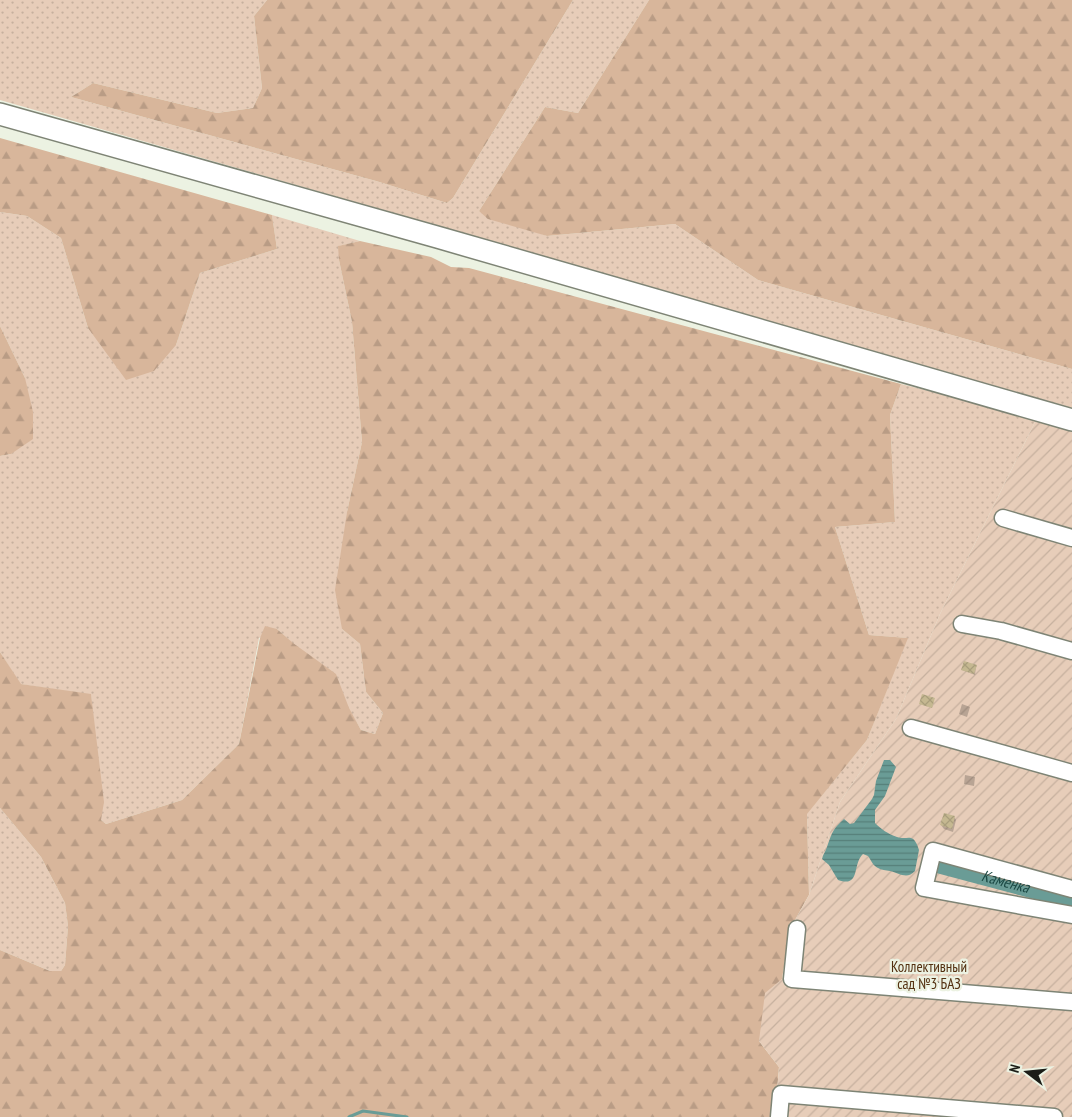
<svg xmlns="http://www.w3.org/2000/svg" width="1072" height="1117" viewBox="0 0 1072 1117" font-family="'PT Sans Narrow',sans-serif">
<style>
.grass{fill:url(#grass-dots)}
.forest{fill:url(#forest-firs)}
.garden{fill:url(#garden-furrows)}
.water{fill:url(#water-rules)}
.shadow{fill:#0003}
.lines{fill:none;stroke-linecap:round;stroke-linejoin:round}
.stream{stroke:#6a9c96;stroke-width:3}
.river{stroke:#6a9c96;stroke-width:20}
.building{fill:url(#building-cross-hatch)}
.minor-casing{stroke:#7e8475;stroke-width:19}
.major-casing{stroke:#7e8475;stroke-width:24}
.minor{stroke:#fff;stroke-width:16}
.major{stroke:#fff;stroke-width:21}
.labels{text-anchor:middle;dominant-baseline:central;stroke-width:4.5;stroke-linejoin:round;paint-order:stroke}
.park-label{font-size:15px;fill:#533010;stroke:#ecf2e2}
.water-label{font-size:16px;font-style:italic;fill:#1c4a45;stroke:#ecf2e2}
</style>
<defs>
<pattern id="grass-dots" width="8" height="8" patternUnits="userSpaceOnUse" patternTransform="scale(1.25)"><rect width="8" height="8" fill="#e7cdb9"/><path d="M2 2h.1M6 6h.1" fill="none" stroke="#c6b09e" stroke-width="1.8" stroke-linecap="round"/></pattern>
<pattern id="forest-firs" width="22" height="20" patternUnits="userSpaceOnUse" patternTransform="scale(1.25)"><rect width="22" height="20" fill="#d8b69b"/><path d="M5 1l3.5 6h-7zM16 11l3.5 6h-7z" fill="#b99c85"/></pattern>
<pattern id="garden-furrows" width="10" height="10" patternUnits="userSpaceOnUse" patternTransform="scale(1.25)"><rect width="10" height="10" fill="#e7cdb9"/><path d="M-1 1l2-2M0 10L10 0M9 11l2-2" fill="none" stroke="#c6b09e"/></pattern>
<pattern id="water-rules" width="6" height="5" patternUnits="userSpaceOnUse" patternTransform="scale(1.25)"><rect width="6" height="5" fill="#6a9c96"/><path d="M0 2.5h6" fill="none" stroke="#567f79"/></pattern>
<pattern id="building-cross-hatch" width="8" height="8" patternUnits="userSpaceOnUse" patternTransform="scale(1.25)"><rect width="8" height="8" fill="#c5b891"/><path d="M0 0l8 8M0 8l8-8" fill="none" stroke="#a99e7c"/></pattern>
</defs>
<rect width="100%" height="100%" fill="#ecf2e2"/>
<g class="grass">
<path d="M0,0H267L254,16L262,88L253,108L217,113L93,83L71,97L376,181L447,203L453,198L573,0H649L578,113L545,107L479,211L547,236L675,224L758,280L1072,369V408L0,100Z"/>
<path d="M0,212L27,216L61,238L88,328L176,345L200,273L277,249L272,215L360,241L339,246V260L352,322L362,442L347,512L342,629L360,644L366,692L383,713L375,734L361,730C342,694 308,657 277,629L259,638L239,744L182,800L106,824L101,820L91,695L20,684L0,652V456L11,454L25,378L0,326Z"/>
<path d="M901,384L1037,418L940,614L896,719L840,802L809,895L807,813L867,740L907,638L869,635L835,527L895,522L890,415Z"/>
<path d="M0,808L41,857L65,903L68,926L65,965L61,971H50L0,950Z"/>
</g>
<g class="forest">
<path d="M267,0H573L453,198L447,203L376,181L71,97L93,83L217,113L253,108L262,88L254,16Z"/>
<path d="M649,0H1072V369L758,280L675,224L547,236L488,219L479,211L545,107L578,113Z"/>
<path d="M0,138L272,215L277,249L200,273L176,345L154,371L126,380L88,328L61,238L27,216L0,212Z"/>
<path d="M360,241L431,257L451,267L469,268L901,384L890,415L895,522L835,527L869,635L908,638L867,740L807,814L809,895L790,929L782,979L759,1041L779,1067L775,1117H0V950L50,971H61L65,965L68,926L65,903L41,857L0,808V652L21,684L91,694L104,802L101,820L106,824L182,800L239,744L260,638L265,626L277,629L293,643L336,674L349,708L361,730L375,734L383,713L366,692L360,644L342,629L335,590L347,512L362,442L352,322L339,260L338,246Z"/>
<path d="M0,326L25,378L33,412V439L11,454L0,456Z"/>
</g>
<path class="garden" d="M1037,418L1072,428V1117H775L779,1067L759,1041L765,993L782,979L790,929L809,895L840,802L896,719L940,614Z"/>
<path class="water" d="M884,760H890L896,767L885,796L875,810V823C881,829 888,834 897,837C908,841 913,831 919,850L915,871C907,880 899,873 890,871C886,870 881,870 878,868C873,866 871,860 868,856L863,854C852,864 861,888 838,880L829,865L822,859C823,854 826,851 827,847C832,833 832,830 844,819L850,824L854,823L872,799L874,795L876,781Z"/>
<g class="shadow">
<path d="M976,666L975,675L962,670Z"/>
<path d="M962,704L970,707L967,717L959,714Z"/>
<path d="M965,775L975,777L974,786L964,784Z"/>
<path d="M954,817L956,820L953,832L944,829L941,825Z"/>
</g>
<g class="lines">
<path class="stream" d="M349,1117L363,1111L407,1117"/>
<path class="river" id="s1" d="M938,863L1072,899"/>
</g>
<g class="building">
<path d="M964,661L977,665L974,674L961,670Z"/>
<path d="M922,694L935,698L932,708L919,704Z"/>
<path d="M944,813L955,816L952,829L940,825Z"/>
</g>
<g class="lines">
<g class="minor-casing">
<g id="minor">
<path d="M1003,518L1072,538"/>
<path d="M962,624L1001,631L1072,651"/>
<path d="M911,728L1072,773"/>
<path d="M1072,889L933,851L924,888L1072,915"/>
<path d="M797,929L792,979L1072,1002"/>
<path d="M779,1117L781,1094L1054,1117"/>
</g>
</g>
<g class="major-casing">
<path id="major" d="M0,114L437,237L1072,420"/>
</g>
<use href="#minor" class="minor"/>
<use href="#major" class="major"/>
</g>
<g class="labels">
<g class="park-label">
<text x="929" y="966">Коллективный<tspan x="929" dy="17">сад №3 БАЗ</tspan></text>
</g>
<g class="water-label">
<text stroke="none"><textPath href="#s1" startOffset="70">Каменка</textPath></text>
</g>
</g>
<g transform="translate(1027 1072) rotate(286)" stroke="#ecf2e2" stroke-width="4" paint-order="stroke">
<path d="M0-4L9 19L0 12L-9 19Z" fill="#1b1d17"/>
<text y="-8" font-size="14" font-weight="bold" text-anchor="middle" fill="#1b1d17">N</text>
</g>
</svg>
